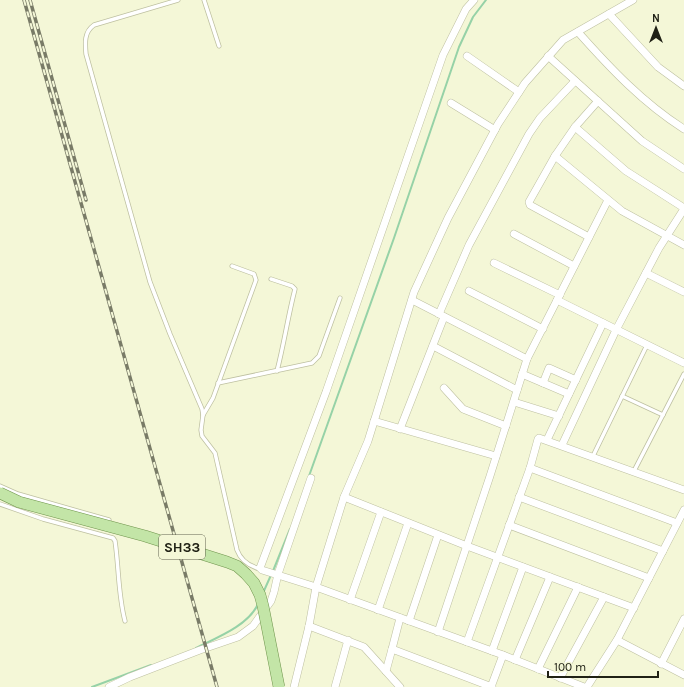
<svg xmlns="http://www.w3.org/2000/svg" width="684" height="687" viewBox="0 0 684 687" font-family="Karla,sans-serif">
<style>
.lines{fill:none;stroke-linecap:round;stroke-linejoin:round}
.stream{stroke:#96d2a7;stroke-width:2}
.service-casing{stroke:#bec0a1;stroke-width:5}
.minor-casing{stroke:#bec0a1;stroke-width:8}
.service{stroke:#fff;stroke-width:3.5}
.minor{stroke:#fff;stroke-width:7}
.rail-casing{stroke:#797b67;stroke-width:3.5}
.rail{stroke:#f4f7d7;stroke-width:2;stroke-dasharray:6;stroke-linecap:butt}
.primary-bridge-casing{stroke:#70954e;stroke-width:12;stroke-linecap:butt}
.primary-bridge{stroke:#c3e5a7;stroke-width:11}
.labels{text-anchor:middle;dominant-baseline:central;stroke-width:3.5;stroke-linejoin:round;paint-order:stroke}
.shield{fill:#f4f7d7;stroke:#60614f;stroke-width:1}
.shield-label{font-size:14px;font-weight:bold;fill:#202115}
</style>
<rect width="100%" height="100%" fill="#f4f7d7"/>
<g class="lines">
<g class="stream">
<path d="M309,476L394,238L459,47L473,17L486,0"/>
<path d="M273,571L290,529"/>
<path d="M263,593L271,575"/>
<path d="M196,648C216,638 248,626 258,604"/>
<path d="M92,687L151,665"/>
</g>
<g class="service-casing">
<g id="service">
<path d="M178,0L94,25C84,32 85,43 86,54L150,282L170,334L202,409L203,415L201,430L202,436L215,453L237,550C241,561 249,566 260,569"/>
<path d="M204,0L219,46"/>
<path d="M271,279L292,286L295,289C288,316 284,344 277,371"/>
<path d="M218,383L312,363L319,356L340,298"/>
<path d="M622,396L663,415"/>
<path d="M203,415L213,398L256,280L254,274L232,266"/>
<path d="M593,456L647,345"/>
<path d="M634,471L684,374"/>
<path d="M0,486L18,494L109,520"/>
<path d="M0,504L43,519L113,538L115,541C119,568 118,595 125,621"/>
</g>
</g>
<g class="minor-casing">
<g id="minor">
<path d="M474,0L466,9L443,55L326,392L260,568L262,570L316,587L503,655L584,687"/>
<path d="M609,14L658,67L684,86"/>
<path d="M578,32C610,68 643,103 684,129"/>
<path d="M467,56L519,92"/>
<path d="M548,56L642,141L684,169"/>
<path d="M451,103L495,130"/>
<path d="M575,127L626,171L684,208"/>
<path d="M555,156L622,211L684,245"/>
<path d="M514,234L574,266"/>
<path d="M589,237L530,205L529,202L555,156L575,127L598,101"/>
<path d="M494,263L560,295"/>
<path d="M646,273L684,292"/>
<path d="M469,291L543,329"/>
<path d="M412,300L527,359"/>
<path d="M557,300L684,363"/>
<path d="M439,314L469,245L529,134L540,118L575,81"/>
<path d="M433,346L517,390"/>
<path d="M522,374L569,394"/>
<path d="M543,383L549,368L576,380"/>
<path d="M444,388L463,409L506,426"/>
<path d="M514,402L559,416"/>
<path d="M374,421L496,456"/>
<path d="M400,429L444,317"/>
<path d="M547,440L603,323"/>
<path d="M562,445L616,330L659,248L684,209"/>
<path d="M530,468L677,523"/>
<path d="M344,497L467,546L634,608"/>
<path d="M519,497L663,551"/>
<path d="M509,525L649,578"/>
<path d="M350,600L381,512"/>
<path d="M378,610L408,523"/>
<path d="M409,621L438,535"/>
<path d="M309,626L364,647L400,687"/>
<path d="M438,632L490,476L527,359L608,200"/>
<path d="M617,640L684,675"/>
<path d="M467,642L530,468L538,439L539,438L684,490"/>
<path d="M392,649L400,618"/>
<path d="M492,651L523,567"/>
<path d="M515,660L550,577"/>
<path d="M661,664L684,619"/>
<path d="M538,669L578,587"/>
<path d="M386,671L392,649L492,687"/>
<path d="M560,678L604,597"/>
<path d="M109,687L130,677L200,650L238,637L253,626L271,601L274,592L278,574L311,478"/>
<path d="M294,687L309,626L316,587L344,497L368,441L414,292L448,218L498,124L525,83L563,40L633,0"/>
<path d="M335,687L348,640"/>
<path d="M491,687L503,655"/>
<path d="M587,687L617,640L684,510"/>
</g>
</g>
<use href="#service" class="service"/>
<use href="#minor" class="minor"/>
<g class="rail-casing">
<g id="rail">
<path d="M24,0L217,687"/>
<path d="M30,0L86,200"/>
</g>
</g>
<use href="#rail" class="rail"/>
<g class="primary-bridge-casing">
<path id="primary-bridge" d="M0,493L19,502L145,536L227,562L237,566L246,574L254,583L260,595L263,606L279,687"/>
</g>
<use href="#primary-bridge" class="primary-bridge"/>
</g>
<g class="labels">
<rect class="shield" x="159" y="535" width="46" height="24" rx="3"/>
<g class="shield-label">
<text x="182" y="547">SH33</text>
</g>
</g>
<g transform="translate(656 28)" stroke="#f4f7d7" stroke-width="3" paint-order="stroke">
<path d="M0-3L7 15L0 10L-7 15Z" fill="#202115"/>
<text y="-6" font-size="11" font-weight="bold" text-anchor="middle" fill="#202115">N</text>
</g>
<path d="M548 671v6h110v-6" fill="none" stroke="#202115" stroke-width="2"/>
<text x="554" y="671" font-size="12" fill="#202115" stroke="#f4f7d7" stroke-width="3" paint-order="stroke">100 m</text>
</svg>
